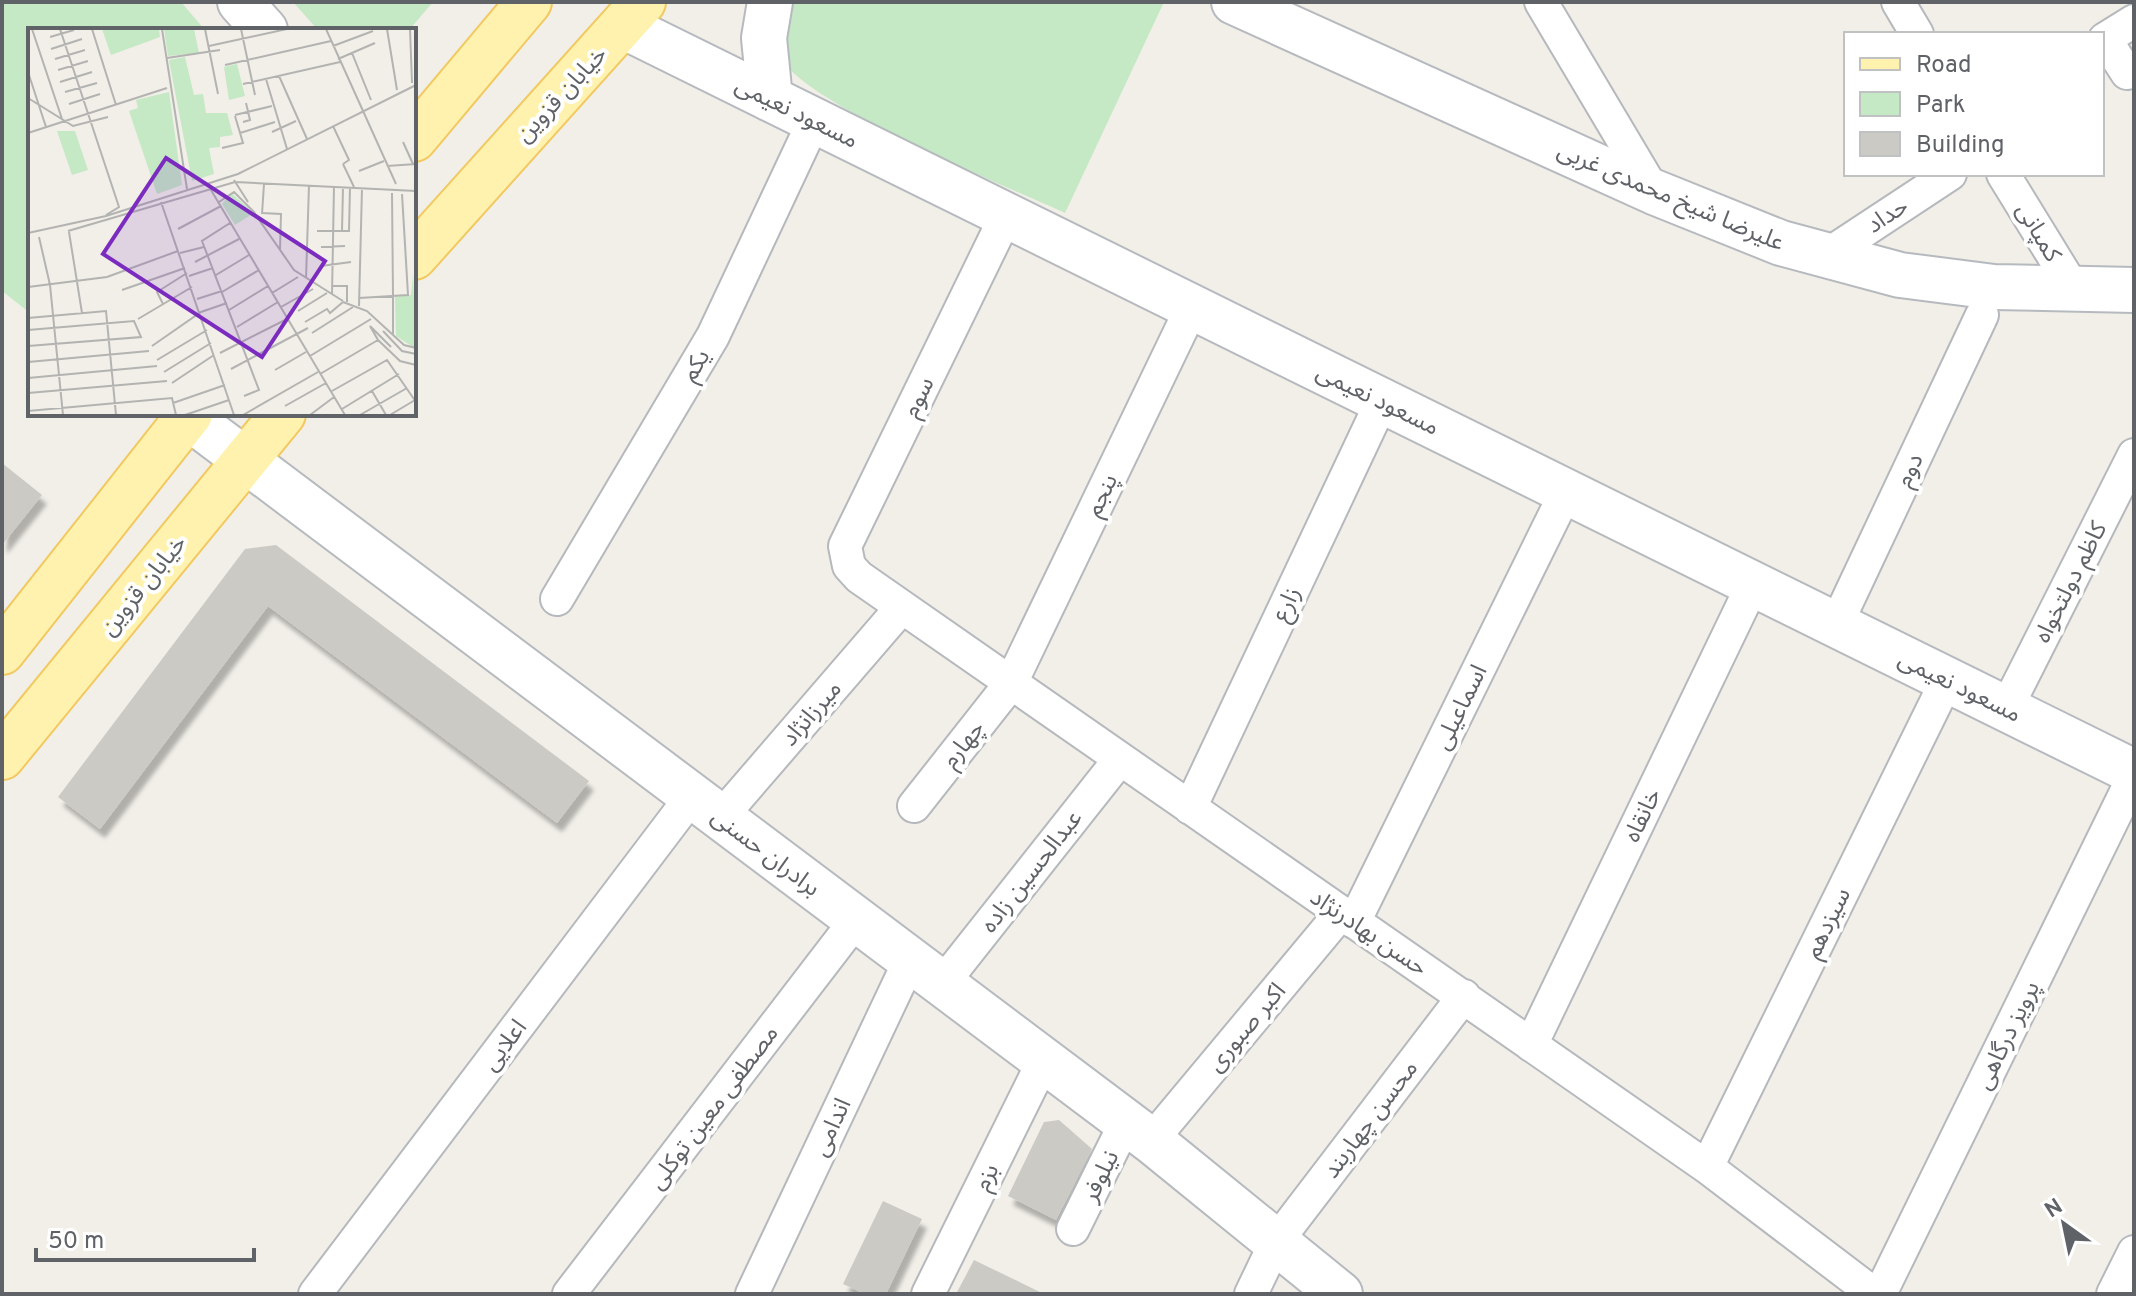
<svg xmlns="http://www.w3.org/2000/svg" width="2136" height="1296" font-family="Overpass,'Noto Sans Arabic',sans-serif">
  <defs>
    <filter id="shadow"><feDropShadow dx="5" dy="9" stdDeviation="2" flood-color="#0004"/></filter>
  </defs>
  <rect width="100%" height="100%" fill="#f1efe8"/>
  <path fill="#c5e8c5" d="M 2,2 L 181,2 L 205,30 L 30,30 L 30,313 L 2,291 Z
    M 293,2 L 433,2 L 409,30 L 318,30 Z
    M 782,2 L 1164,2 L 1065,213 C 1013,189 800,102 781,57 C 776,44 782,17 782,2 Z"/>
  <path fill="#cccac5" filter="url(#shadow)" d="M 2,463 L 42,495 L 2,545 Z
    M 276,545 L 589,781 L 557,823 L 268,606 L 100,829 L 58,797 L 245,549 Z
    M 1059,1120 L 1092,1149 L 1056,1220 L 1008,1196 L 1044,1122 Z
    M 883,1201 L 922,1219 L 886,1294 L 865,1294 L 843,1284 Z
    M 974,1260 L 1044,1294 L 956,1294 Z"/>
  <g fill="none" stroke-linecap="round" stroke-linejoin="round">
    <g stroke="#b5b8bc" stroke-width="36">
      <path id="street" d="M 1541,2 L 1654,192
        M 1898,2 L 1917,34
        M 2127,73 L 2105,39 L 2134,21
        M 2003,174 L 2075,291
        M 1006,216 L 845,546 L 849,566 L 859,577 L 1707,1167 L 1874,1294
        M 1824,257 L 1950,174
        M 557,599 L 713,336 L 814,121
        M 1836,625 L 1982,315
        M 2006,709 L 2134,455
        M 914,806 L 1011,683 L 1192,307
        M 1190,808 L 1382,401
        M 720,818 L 902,607
        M 1354,922 L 1566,492
        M 942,984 L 1120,759
        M 1531,1045 L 1753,584
        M 1154,1143 L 1155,1136 L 1341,913
        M 1707,1167 L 1947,680
        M 1073,1229 L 1126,1122
        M 315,1294 L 692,796
        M 569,1294 L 856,920
        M 752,1294 L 910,960
        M 928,1294 L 1044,1060
        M 1251,1294 L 1276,1242 L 1464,996
        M 1880,1294 L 2134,776
        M 2113,1294 L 2134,1252"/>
    </g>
    <g stroke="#b6babf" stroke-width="48">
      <path id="secondary" d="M 240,2 L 265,30
        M 1234,2 L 1654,192 L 1781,243 L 1900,275 L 1994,287 L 2134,290
        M 623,26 L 2134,772
        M 770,99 L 764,38 L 770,2
        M 188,417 L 1154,1143 L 1340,1294"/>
    </g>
    <g stroke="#f2c960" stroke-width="48">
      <path id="primary" d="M 414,139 L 529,2
        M 414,257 L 643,2
        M 2,652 L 190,414
        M 2,757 L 283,414"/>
    </g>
    <use href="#street" stroke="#fff" stroke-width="32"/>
    <use href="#secondary" stroke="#fff" stroke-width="44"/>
    <use href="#primary" stroke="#fff2af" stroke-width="44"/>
  </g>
  <g text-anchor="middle" stroke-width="8" stroke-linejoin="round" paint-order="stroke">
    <g font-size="24" fill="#5f6368" stroke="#fff">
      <text transform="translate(561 94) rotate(-47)" y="8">خیابان قزوین</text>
      <text transform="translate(797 112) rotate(26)" y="8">مسعود نعیمی</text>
      <text transform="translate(1671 196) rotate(23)" y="8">علیرضا شیخ محمدی غربی</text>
      <text transform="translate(1887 215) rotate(-33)" y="8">حداد</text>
      <text transform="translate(2039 232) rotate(59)" y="8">کمپانی</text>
      <text transform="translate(695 365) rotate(-59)" y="8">یکم</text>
      <text transform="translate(918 397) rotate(-64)" y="8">سوم</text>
      <text transform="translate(1378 399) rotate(26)" y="8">مسعود نعیمی</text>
      <text transform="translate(1909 470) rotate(-65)" y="8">دوم</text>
      <text transform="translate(1101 495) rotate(-64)" y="8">پنجم</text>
      <text transform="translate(2070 582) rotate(-63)" y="8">کاظم دولتخواه</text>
      <text transform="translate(143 585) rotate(-51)" y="8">خیابان قزوین</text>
      <text transform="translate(1286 604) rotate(-65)" y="8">زارع</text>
      <text transform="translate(1960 686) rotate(26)" y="8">مسعود نعیمی</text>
      <text transform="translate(1460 707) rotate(-64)" y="8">اسماعیلی</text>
      <text transform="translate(811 713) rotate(-49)" y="8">ميرزانژاد</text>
      <text transform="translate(963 744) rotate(-52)" y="8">چهارم</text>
      <text transform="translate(1642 815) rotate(-64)" y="8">خانقاه</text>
      <text transform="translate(766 852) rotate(37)" y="8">برادران حسنی</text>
      <text transform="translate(1031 871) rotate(-52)" y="8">عبدالحسین زاده</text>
      <text transform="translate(1827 923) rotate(-64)" y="8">سیزدهم</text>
      <text transform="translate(1369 932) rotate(34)" y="8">حسن بهادرنژاد</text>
      <text transform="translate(1246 1027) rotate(-50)" y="8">اکبر صبوری</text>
      <text transform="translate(2007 1035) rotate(-64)" y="8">پرویز درگاهی</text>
      <text transform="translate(504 1045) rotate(-53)" y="8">اعلایی</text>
      <text transform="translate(713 1107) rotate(-53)" y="8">مصطفی معین توکلی</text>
      <text transform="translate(1370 1119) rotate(-53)" y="8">محسن چهاربند</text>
      <text transform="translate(831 1127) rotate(-65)" y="8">اندامی</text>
      <text transform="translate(1100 1176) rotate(-64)" y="8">نیلوفر</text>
      <text transform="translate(986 1177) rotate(-64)" y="8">بزم</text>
    </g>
  </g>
  <g transform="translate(28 28)">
    <rect width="388" height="388" fill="#f1efe8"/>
    <path d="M 74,1 L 131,1 L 132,9 L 83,27 ZM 136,1 L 166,1 L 171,25 L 140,28 ZM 157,29 L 166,67 L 175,66 L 178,85 L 199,85 L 205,107 L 192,109 L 192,119 L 181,120 L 186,146 L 164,153 L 141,32 ZM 209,36 L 217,68 L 201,72 L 196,39 ZM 141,64 L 154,157 L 129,166 L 101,83 L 110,80 L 108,72 ZM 29,103 L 47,103 L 60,142 L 44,147 ZM 203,165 L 226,185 L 207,197 L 194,176 ZM 385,246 L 388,319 L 385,319 L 368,308 L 367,269 L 383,267 Z" fill="#c5e8c5"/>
    <path fill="none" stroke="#b3b3b1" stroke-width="2" d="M 4,1 L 34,91M 32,1 L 91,179 L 78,187M 64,1 L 88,77M 134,1 L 159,161M 177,1 L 190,66M 213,1 L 227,67M 298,1 L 368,156M 359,1 L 369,62M 382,1 L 384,55M 22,9 L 46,2M 181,18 L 259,1M 305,18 L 345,3M 23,21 L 54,11M 324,25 L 343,72M 139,30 L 192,22M 27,31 L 57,22M 310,31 L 347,15M 197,37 L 303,13M 30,42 L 60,33M 0,44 L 18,99M 251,48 L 279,111M 238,51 L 259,121M 32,54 L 64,44M 215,56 L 312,34M 37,64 L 69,55M 0,70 L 45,98 L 80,89M 41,76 L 72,66M 207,87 L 244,78M 215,94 L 222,92 L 218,75M 305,98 L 321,132 L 315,136M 244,104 L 268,93M 0,105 L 139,60M 212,105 L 247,94M 375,114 L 385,136M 194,120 L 215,115 L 207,88M 315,136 L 326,159M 359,138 L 388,136M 331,143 L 356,133M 206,152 L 220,174M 183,162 L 317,387M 364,165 L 365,267M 133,174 L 206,387M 191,174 L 206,164 L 227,185M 225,183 L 266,242 L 315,273M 234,185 L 253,186 L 252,221M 234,186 L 236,156M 202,195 L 174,213 L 231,362 L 216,368M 150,201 L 193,178M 40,203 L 207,154 L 388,163M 289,203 L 321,203 L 322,159M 314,203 L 315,159M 41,204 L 54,285M 0,205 L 78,188 L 210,146 L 388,57M 11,209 L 22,257 L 35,387M 293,219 L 317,218M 152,225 L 176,219M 167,234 L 211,211M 293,238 L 323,234M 188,247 L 221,227M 161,248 L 185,240M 278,251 L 281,157M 304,258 L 319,258 L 319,274M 0,259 L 79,249 L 150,223M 94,262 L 157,240M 194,264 L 231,242M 244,265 L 270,249M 304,267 L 306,158M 331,270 L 380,267 L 374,166M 169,271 L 194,263M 315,274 L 339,283 L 376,317 L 388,320M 135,276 L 129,264 L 159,245M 331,278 L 334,160M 253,279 L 285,261M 201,282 L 240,258M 270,283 L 299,265M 0,290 L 78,283 L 88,387M 110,291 L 164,259M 277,294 L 299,281 L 302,285 L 315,274M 209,299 L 250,274M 0,302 L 106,293 L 113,309 L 0,318M 355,303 L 374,323 L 388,326M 284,305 L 325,279M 365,306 L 365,267M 350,312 L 372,333 L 388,337M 124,318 L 173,284 L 199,275M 192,325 L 259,291M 282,328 L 343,291M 129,332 L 179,302M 0,334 L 121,323M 203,341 L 280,300M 247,342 L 278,324M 136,344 L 183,315M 292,346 L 350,312 L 342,298 L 363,319M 0,350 L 129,338M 144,355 L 186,327M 304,363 L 359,332 L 388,374M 344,363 L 358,387M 0,365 L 139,353M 145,375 L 197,357M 257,378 L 298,355M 314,381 L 371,346M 0,383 L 144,370 L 148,387M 157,387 L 201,372M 215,387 L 290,344M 282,387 L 306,369M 332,387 L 379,360M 362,387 L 387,372"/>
    <path fill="#7b2cbf" fill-opacity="0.15" stroke="#7b2cbf" stroke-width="4" d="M 138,130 L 297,233 L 234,329 L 75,226 Z"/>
    <rect width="388" height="388" fill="none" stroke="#5f6368" stroke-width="4"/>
  </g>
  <rect width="2136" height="1296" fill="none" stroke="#5f6368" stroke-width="8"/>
  <rect x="1844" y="32" width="260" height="144" fill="#ffffff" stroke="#bfc1c3" stroke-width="2"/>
  <rect x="1860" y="58" width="40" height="12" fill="#fff2af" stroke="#bfc1c3" stroke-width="2"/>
  <text x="1916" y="72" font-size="24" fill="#5f6368">Road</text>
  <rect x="1860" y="92" width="40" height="24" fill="#c5e8c5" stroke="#bfc1c3" stroke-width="2"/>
  <text x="1916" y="112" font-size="24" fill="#5f6368">Park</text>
  <rect x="1860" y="132" width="40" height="24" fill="#cccac5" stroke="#bfc1c3" stroke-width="2"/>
  <text x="1916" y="152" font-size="24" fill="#5f6368">Building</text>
  <g transform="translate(2064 1224) rotate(327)" stroke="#ffffff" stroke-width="6" paint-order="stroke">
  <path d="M0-6L14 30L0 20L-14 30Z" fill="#5f6368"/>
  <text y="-12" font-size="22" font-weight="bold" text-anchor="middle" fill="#5f6368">N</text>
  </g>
  <path d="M36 1248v12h218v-12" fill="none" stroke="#5f6368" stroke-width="4"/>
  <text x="48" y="1248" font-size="24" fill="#5f6368" stroke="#ffffff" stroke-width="6" paint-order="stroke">50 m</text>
</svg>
